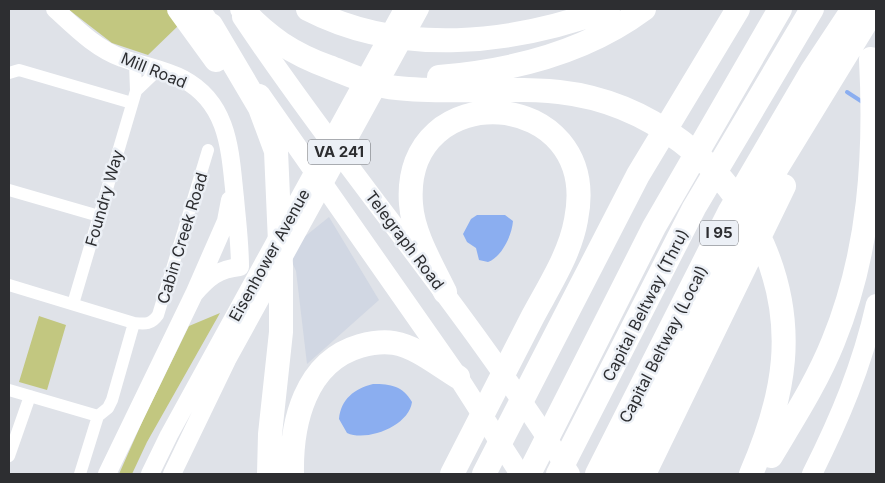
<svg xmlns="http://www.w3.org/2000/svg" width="885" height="483" font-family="Inter,sans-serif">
  <rect width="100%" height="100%" fill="#dfe2e8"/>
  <path fill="#d1d7e3" d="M 329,217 L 379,300 L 307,364 L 296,271 L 287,251 Z"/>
  <path fill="#c2c780" d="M 68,9 L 171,9 L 181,23 L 148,55 L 112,43 Z
    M 220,313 L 147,442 L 132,474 L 119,474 L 143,420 L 189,326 Z
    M 39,316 L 66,325 L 47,390 L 19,382 Z"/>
  <path fill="#8baef0" d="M 477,215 L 505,215 L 513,221 C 512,235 502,257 488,262 L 479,260 L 476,248 L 467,242 L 463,234 L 471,219 Z
    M 373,384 C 391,384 403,386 412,402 C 409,426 367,442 347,433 L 339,419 C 341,399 354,389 373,384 Z"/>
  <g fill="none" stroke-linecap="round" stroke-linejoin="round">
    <path stroke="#8baef0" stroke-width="4" d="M 847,92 L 864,103"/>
    <path stroke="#fff" stroke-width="12" d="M 9,73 L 19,70 L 132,103
      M 136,91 L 158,70
      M 9,190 L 99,216
      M 9,285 L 134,323 C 145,324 151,325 158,315 L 208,150
      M 73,304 L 136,91 L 135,62
      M 9,390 L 98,416
      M 9,456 L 30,396
      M 80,474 L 98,416 L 108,408 L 112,400 L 134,323"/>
    <path stroke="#fff" stroke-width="18" d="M 55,9 C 76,28 95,48 122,58 C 142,66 164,69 183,79 C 230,104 230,153 235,198 C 237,221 240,244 240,267 C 218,269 208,278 194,294
      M 107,474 L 194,294 L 226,221 L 230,200
      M 150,474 L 169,435 L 403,9
      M 172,474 L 227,360 L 420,9"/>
    <path stroke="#fff" stroke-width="20" d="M 200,9 L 220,38
      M 242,17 C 347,173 470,315 570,474
      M 260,94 L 458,377 L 520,474
      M 812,474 C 840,418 862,366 876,304"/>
    <path stroke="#fff" stroke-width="24" d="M 179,9 L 216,60
      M 242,9 C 267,37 293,54 329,67 C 352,76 373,86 397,88 C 451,94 505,86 559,92 C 649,102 727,163 763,245 C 798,326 785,396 751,474
      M 308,9 C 401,57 513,44 608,9
      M 211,25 L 260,108 L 276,151 L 281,265 L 281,332 L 270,434 L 269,474
      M 439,77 C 511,71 585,53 644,9
      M 445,292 C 432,265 413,234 411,204 C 401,74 603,85 576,220 C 570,254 549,286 533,316 C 506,369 479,421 452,474
      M 771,456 C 793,419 817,382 833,342 C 870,252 876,156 871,59
      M 292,474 C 291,423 305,362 360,346 C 371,343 382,341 394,343 C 417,347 438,365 458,377
      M 484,474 L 638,175 L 738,9
      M 529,474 L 654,227 L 780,9
      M 558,474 L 694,208 L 812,9
      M 597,474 L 730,211 L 812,71 L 853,9
      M 621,474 L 721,272 L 770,179 L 874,9
      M 644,474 L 784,186"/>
  </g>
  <g text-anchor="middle" stroke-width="5" stroke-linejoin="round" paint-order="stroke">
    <g fill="#ecf0f6" stroke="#66686c" stroke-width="1">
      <rect x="308" y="139.5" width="62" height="25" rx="4"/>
      <rect x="700" y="220.5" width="38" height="25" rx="4"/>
    </g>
    <g font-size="15" font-weight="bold" fill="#2d2e31">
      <text x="339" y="157">VA 241</text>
      <text x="719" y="238">I 95</text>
    </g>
    <g font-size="16" fill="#2d2e31" stroke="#ecf0f6">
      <text transform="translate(154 70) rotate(22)" y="6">Mill Road</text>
      <text transform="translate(104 198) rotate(-74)" y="6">Foundry Way</text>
      <text transform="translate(182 238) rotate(-73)" y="6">Cabin Creek Road</text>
      <text transform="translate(405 240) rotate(53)" y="6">Telegraph Road</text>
      <text transform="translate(269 255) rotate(-61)" y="6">Eisenhower Avenue</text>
      <text transform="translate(645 305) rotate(-63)" y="6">Capital Beltway (Thru)</text>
      <text transform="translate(663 344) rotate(-63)" y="6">Capital Beltway (Local)</text>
    </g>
  </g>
  <rect width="885" height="483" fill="none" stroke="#2d2e31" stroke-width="20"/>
</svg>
